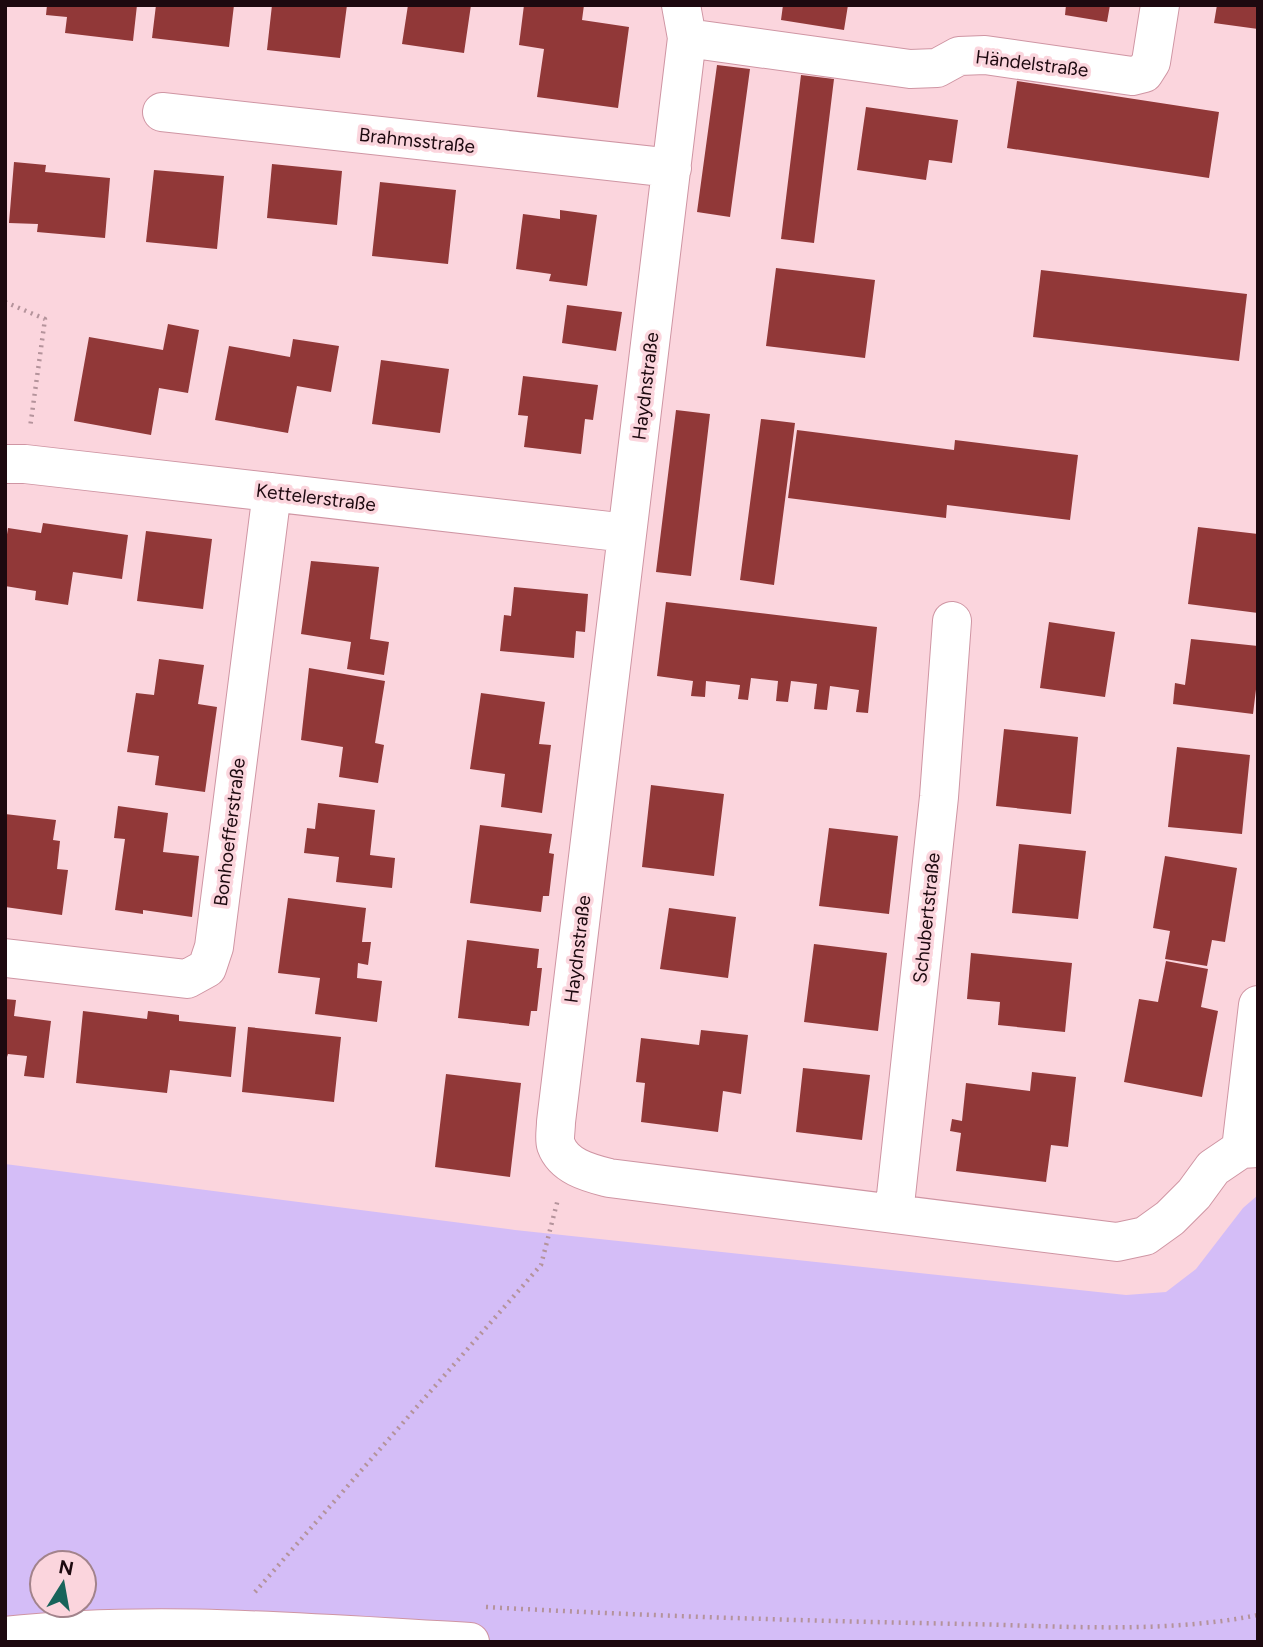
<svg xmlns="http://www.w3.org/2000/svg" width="1263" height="1647" font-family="Figtree,sans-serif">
  <rect width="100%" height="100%" fill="#fbd5dd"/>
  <path fill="#d4bdf7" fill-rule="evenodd" d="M 5,1164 L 515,1230 L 1126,1295 L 1166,1292 L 1196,1269 L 1243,1208 L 1258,1195 L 1258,1642 L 5,1642 ZM 42,1563 L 84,1563 L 84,1605 L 42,1605 Z"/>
  <path fill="#913838" d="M 47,5 L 137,5 L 133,41 L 65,33 L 67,17 L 46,15 Z
    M 156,5 L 234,5 L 229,47 L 152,38 Z
    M 272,5 L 347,5 L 340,58 L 267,50 Z
    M 408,5 L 471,5 L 464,53 L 402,44 Z
    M 524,5 L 584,5 L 582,20 L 629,27 L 618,108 L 537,97 L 544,49 L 519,45 Z
    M 783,5 L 848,5 L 844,30 L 781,20 Z
    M 1066,5 L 1110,5 L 1107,22 L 1065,15 Z
    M 1217,5 L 1258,5 L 1258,29 L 1214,23 Z
    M 717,65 L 750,69 L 730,217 L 697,212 Z
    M 801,75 L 834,79 L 814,243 L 781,239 Z
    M 1017,81 L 1219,112 L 1209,178 L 1007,148 Z
    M 866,107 L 958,120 L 952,163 L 929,160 L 926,180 L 857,170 Z
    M 14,162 L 46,165 L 45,172 L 110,178 L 105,238 L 37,232 L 38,224 L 9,223 Z
    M 272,164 L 342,171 L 337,225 L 267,218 Z
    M 154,170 L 224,176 L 217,249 L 146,242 Z
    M 380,182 L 456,190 L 448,264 L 372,256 Z
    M 560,210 L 597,215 L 587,286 L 549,281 L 551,274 L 516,269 L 523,214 L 560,219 Z
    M 776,268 L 875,280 L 865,358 L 766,346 Z
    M 1041,270 L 1247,294 L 1239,361 L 1033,337 Z
    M 567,305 L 622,312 L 616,351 L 562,343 Z
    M 168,324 L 199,330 L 188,393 L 159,388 L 151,435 L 74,421 L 89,337 L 163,350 Z
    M 293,339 L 339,346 L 331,392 L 297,386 L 288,433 L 215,420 L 229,346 L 290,357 Z
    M 381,360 L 449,369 L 440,433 L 372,424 Z
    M 523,376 L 598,385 L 593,420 L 585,419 L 581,454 L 524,447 L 528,416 L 518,415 Z
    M 676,410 L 710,414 L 691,576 L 656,572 Z
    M 761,419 L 795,423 L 774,585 L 740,580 Z
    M 797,430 L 954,450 L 955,440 L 1078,455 L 1070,520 L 947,505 L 946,518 L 788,498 Z
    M 43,523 L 128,535 L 122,579 L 73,572 L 68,605 L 35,600 L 36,591 L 5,586 L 5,547 L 8,528 L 41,533 Z
    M 1198,527 L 1258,534 L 1258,613 L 1188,604 Z
    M 146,531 L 212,539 L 203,609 L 137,601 Z
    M 311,561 L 379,567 L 370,639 L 389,642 L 384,675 L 347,669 L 351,642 L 301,634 Z
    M 514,587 L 588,594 L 585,632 L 576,631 L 574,658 L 500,651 L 504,615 L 511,616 Z
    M 666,602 L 877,627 L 868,713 L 856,712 L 859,690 L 830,686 L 827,710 L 814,709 L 817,684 L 791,681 L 788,702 L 776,701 L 778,681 L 751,678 L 748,700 L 738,699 L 740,685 L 706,681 L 705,697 L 691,696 L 693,681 L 657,676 Z
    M 1049,622 L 1115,632 L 1105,697 L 1040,688 Z
    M 1191,639 L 1258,646 L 1258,673 L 1253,714 L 1173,704 L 1175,683 L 1185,685 Z
    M 159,659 L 204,665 L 198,704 L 217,707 L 205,792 L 155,785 L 159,756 L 127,752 L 136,693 L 154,695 Z
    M 309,668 L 385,681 L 375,743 L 384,745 L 378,783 L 339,777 L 343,747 L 301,740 Z
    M 481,693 L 545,702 L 539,744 L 551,745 L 542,813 L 501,807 L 505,774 L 470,769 Z
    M 1004,729 L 1078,737 L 1071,814 L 996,806 Z
    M 1177,747 L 1250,755 L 1242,834 L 1168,827 Z
    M 651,785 L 724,794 L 714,876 L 642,867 Z
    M 318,803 L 375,810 L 370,855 L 395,858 L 392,888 L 336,882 L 339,857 L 304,853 L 307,828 L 315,829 Z
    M 118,806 L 168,813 L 163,852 L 199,856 L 192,917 L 143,910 L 143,914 L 115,910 L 125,839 L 114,838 Z
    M 5,814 L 56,820 L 53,840 L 60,841 L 57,869 L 68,870 L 62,915 L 5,907 Z
    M 480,825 L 552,834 L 549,853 L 554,854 L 549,896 L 543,896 L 541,912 L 470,903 Z
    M 829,828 L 898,836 L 889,914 L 819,906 Z
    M 1019,844 L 1086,851 L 1078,919 L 1012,913 Z
    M 1165,856 L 1237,868 L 1225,942 L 1212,940 L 1207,966 L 1165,959 L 1170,931 L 1153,928 Z
    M 288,898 L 366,908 L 362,942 L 371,942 L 368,965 L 358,963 L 357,978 L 382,981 L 377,1022 L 315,1014 L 320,978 L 278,973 Z
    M 669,908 L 736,917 L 728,978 L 660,969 Z
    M 467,940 L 539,949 L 537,968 L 542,968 L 537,1011 L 531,1011 L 529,1026 L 458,1018 Z
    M 814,944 L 887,953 L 878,1031 L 804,1022 Z
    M 971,953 L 1072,963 L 1065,1032 L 998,1025 L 1000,1002 L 967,999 Z
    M 1166,961 L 1208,969 L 1201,1007 L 1218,1011 L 1202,1097 L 1124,1082 L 1139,999 L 1158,1002 Z
    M 5,999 L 16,1000 L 14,1016 L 51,1021 L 44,1078 L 24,1076 L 27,1056 L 8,1054 L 5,1063 Z
    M 83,1011 L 147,1019 L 148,1011 L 179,1015 L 179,1021 L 236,1027 L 231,1077 L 170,1070 L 167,1093 L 76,1083 Z
    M 248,1027 L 341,1037 L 334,1102 L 242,1092 Z
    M 701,1030 L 748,1035 L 741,1094 L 723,1091 L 718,1132 L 641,1122 L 645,1083 L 636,1082 L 641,1038 L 699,1045 Z
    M 803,1068 L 870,1075 L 862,1140 L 796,1132 Z
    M 1032,1072 L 1076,1077 L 1068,1147 L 1051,1145 L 1046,1182 L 956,1171 L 961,1133 L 950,1131 L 952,1119 L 962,1121 L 966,1083 L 1030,1091 Z
    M 446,1074 L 521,1083 L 510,1177 L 435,1167 Z"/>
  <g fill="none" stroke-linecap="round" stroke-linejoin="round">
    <g stroke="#cf95a3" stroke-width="40">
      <path id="minor" d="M 681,5 L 687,38 L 556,1122 C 556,1129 554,1139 556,1145 C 564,1167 590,1173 609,1178 L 1117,1242 L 1145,1236 L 1170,1218 L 1194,1194 L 1213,1168 L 1241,1149 L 1258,1148
        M 687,38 L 910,69 L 937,68 L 959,56 L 985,55 L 1132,76 L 1144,73 L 1151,62 L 1160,5
        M 162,112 L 672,168
        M 5,464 L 25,464 L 627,533
        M 5,958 L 187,979 L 207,968 L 214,947 L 272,492
        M 1241,1149 L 1258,1005
        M 894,1214 L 939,797 L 952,621
        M 5,1636 C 159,1619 316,1634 470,1642"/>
    </g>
    <path stroke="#b4939b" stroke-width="4.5" stroke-dasharray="2 5" stroke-linecap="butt" d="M 5,302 L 45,319 L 30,428
      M 255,1592 L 541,1265 L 558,1199
      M 486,1607 C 647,1616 807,1621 967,1624 C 1063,1626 1163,1634 1258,1615"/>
    <use href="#minor" stroke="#fff" stroke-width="38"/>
  </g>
  <g text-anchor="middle" stroke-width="7" stroke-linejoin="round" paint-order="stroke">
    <g font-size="19" fill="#1d090f" stroke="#fbd5dd">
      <text transform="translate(1032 63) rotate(7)" y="7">Händelstraße</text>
      <text transform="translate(417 140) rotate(6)" y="7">Brahmsstraße</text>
      <text transform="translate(645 386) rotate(-83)" y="7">Haydnstraße</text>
      <text transform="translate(316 497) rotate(7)" y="7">Kettelerstraße</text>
      <text transform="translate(229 832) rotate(-83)" y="7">Bonhoefferstraße</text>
      <text transform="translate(926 918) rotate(-84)" y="7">Schubertstraße</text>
      <text transform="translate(577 949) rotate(-83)" y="7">Haydnstraße</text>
    </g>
  </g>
  <rect width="1263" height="1647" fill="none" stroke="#1d090f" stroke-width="14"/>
  <g transform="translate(63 1584) rotate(11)"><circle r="33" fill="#fbd5dd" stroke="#a2838b" stroke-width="2"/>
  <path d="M0-5L12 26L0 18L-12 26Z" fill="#18635a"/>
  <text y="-10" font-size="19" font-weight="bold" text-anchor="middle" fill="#1d090f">N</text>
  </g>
</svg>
